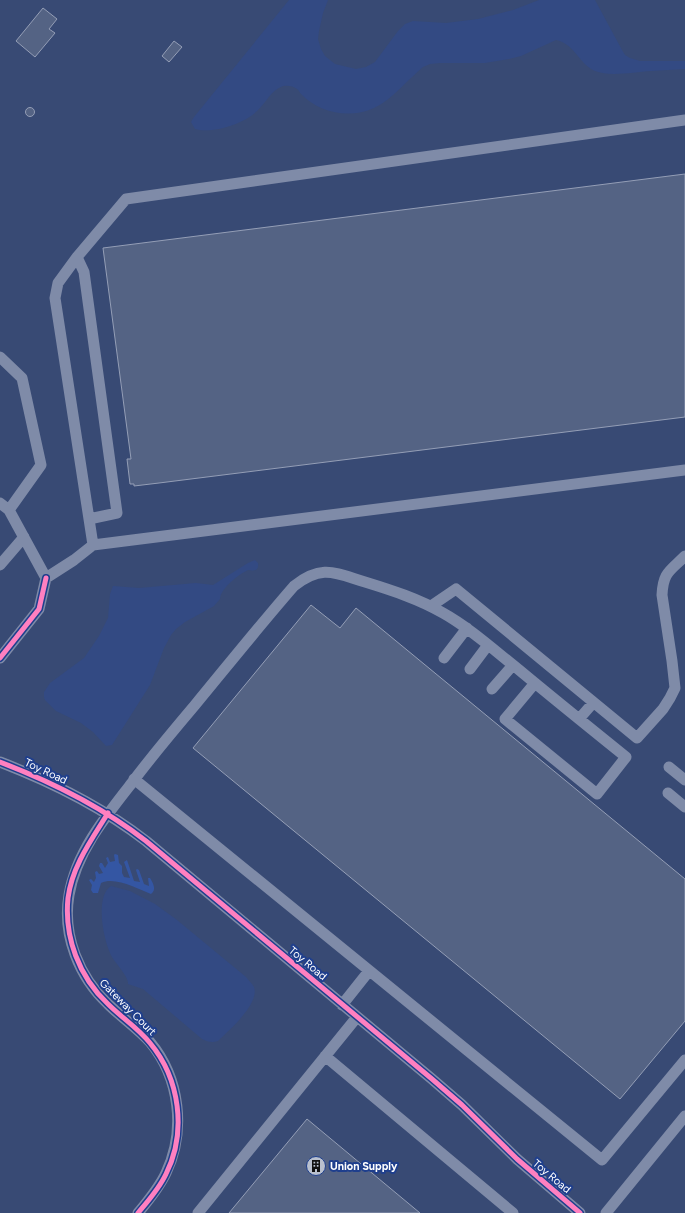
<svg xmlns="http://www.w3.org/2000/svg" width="685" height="1213" font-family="Figtree,sans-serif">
  <rect width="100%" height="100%" fill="#384a74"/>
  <path fill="#3456a3" d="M 115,854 L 118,855 L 119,863 L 122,866 L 122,873 L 124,877 L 130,878 L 124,862 L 127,860 L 134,881 L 140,882 L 136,870 L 137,869 L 139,870 L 144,884 L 149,886 L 148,878 L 150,878 C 153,883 157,890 151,894 C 138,889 115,876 101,883 L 98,893 L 93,893 L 91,890 L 92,885 L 89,880 L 91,879 L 94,882 L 96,878 L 95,872 L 97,871 L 99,874 L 103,873 L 99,866 L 100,863 L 102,863 L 105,868 L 108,863 L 106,858 L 108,857 L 110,862 L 115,861 L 114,855 Z"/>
  <path fill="#334a83" d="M 289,0 L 328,0 L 323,13 L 319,31 L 318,39 L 321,49 L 325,56 L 335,64 L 356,69 L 366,67 L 375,62 L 398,31 L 405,24 L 413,21 L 446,23 L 478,19 L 513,10 L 539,0 L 595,0 L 622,50 L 625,55 L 630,58 L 640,61 L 685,61 L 685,69 C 674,70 662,70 651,71 C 634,72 610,77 595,71 C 579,64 574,43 556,40 L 521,56 L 509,59 L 485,63 L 440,63 L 430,64 L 423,67 C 407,80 393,99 374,108 C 350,119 319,113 301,94 C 299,92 299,90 297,89 C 294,86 287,85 283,86 C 271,90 266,103 257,111 C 244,124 212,134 195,129 L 191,122 L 194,117 Z
    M 255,560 L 258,563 C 259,571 254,571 248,570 C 239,574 220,589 220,599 L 214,606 L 185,622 L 176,629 L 171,635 L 164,648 L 150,685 L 112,745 L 106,746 L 93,732 L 81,723 L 56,711 L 45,700 L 44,697 L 44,692 L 50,683 L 84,658 L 99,636 L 108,618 L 110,594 L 113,586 L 139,588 L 196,583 L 213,585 L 248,563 Z
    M 111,886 L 130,891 L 155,904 L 177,920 L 246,977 C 248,980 252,983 254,987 C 260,1004 229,1030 218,1041 C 212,1043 208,1042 202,1039 L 143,989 L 128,984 C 129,977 116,964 112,957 C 104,943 94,897 111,886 Z"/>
  <path fill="#546384" stroke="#949eb6" d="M 43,8 L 57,19 L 49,29 L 55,33 L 35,57 L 16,41 Z
    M 174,41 L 182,47 L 169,62 L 162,56 Z
    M25.5 112a4.5 4.5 0 1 1 9 0a4.5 4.5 0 1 1-9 0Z
    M 685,174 L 685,417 L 159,483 L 134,486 L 134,484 L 130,484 L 127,459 L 131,459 L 103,248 Z
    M 311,605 L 340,628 L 356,608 L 685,879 L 685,1021 L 620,1099 L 193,748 Z
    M 307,1119 L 420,1213 L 229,1213 Z"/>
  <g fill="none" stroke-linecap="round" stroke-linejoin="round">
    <path stroke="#7f8ba8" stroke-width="11" d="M 77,257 L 84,272 L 117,513 L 89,519
      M 0,357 L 22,378 L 41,465 L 9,510
      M 0,503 L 9,510 L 46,578
      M 93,545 L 55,298 L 58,283 L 77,257 L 126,199 L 685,120
      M 0,565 L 24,537
      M 46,578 L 74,560 L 93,545 L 685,470
      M 431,606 L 456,589 L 637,738 L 663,709 L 670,698 L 675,688 L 672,661 L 662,595 C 663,572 670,571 685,556
      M 0,658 L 39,609 L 46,578
      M 444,658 L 467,628
      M 470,669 L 488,645
      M 492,689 L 513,665
      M 579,719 L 593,703
      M 0,762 C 52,782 101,806 146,841 L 432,1079 L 462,1105 L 517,1159 L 580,1213
      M 669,767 L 685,780
      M 134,779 L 602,1160 L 685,1060
      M 668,793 L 685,807
      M 342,1005 L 369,971
      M 325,1056 L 513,1213
      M 138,1213 C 148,1201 159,1188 166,1173 C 186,1131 180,1078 150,1042 C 137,1028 121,1017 108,1004 C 79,977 62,935 69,895 C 76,853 105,817 131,784 C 151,757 173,731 195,705 C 228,665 260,625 294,586 C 322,564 335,573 365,582 C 391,590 419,599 443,613 C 470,628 494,650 518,669 C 554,699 590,728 626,757 L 597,794 L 505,719 L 535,683
      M 198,1213 L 357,1017
      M 606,1213 L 685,1116"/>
    <g stroke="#1f3f8d" stroke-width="8">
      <path id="cycleway" d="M 0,658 L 39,609 L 46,578
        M 0,762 C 52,782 101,806 146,841 L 432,1079 L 462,1105 L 517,1159 L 580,1213
        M 108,813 C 92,839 72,866 68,898 C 64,937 79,977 108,1004 C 122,1018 138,1028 150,1043 C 180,1079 187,1132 166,1174 C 159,1189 148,1201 138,1213"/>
    </g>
    <use href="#cycleway" stroke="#ff80c0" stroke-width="5"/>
  </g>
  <defs>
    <g id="building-disc" transform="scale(1)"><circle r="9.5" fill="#b9c0ce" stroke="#1f3f8d"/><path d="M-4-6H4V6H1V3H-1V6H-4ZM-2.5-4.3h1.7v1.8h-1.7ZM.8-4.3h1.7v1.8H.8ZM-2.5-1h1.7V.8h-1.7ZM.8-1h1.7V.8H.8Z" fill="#111"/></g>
  </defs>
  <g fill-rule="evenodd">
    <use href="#building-disc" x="316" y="1166"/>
  </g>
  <g text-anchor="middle" stroke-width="4" stroke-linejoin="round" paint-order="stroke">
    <g font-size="11" fill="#fff" stroke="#1f3f8d">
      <text transform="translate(46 771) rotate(25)" y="4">Toy Road</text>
      <text transform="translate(308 963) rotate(40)" y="4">Toy Road</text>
      <text transform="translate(128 1007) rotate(45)" y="4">Gateway Court</text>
      <text transform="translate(552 1176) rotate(40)" y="4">Toy Road</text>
    </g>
    <g font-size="11" font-weight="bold" fill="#fff" stroke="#1f3f8d" text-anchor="start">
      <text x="330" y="1170">Union Supply</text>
    </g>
  </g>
</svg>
